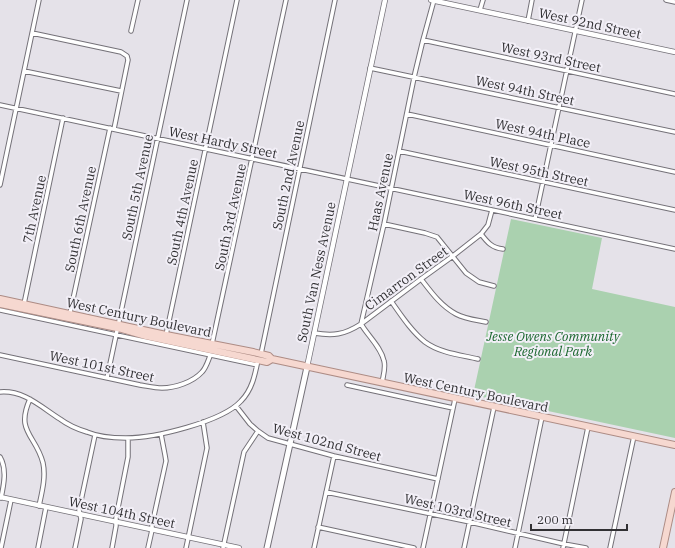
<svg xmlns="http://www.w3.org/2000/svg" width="675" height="548" font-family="'IBM Plex Serif',serif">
  <rect width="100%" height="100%" fill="#e5e2e9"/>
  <path fill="#aad1af" d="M 511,219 L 602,238 L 592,289 L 675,307 L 675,438 L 473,395 Z"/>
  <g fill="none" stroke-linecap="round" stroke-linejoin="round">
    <g stroke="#747178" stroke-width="5.5">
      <path id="minor" d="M 666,0 L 675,2
        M 480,10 L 483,0
        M 528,21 L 532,0
        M 131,31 L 138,0
        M 32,33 L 121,52 L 127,56 L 128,60 L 114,129
        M 423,40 L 675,94
        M 370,68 L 675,132
        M 24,71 L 121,91
        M 0,105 L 675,249
        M 407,114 L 675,172
        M 399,151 L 675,210
        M 0,185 L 39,0
        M 535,219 L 582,0
        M 384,224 L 425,233 L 437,237 L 466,273 L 479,282 L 494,286
        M 481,234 C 487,242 492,248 503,249
        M 421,279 C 431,292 441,306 456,314 C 465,319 476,320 486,322
        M 391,301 C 401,315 411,331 425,342 C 440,353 461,355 478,359
        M 24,304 L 63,118
        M 0,310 L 257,365
        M 70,313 L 110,128
        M 314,333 C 333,336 344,335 361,324 L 421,279 L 453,256 L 481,234 L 488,225 L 492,210
        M 166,335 L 237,0
        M 212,344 L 286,0
        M 261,354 L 335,0
        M 0,355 L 140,385 C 147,386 154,388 162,388 C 175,388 193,382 202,372 C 206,368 208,361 210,356
        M 107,378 L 187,0
        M 382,383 C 383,376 386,368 384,361 C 381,347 368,336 361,324 L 384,224 L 415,73 L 423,40 L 434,0
        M 347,385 L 453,408
        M 0,392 C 24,390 41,407 60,419 C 68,425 77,429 87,432 C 99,437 113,438 126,438 C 154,438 222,422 241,401 C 252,390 255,375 258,360
        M 30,399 C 15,432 36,435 43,463 C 46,477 42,492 39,506
        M 236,406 L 250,424 L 258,431 L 268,438 L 334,456 L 438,479
        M 0,457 C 7,469 4,484 1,498
        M 326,492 L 470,522 L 564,544 L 586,548
        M 318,527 L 414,548
        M 1,548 L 11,500
        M 38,548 L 46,507
        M 75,548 L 81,519 L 79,510 L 95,435
        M 112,548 L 116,526 L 116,518 L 128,457 L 128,438
        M 148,548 L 152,530 L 152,525 L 166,461 L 165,455 L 161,434
        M 186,548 L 207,448 L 203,422
        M 223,548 L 244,452 L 258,431
        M 314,548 L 334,456
        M 423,548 L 455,399
        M 464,548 L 494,407
        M 515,548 L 542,417
        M 563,548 L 588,427
        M 610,548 L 634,436"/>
    </g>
    <g stroke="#747178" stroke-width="6">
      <path id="tertiary" d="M 431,0 L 675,52
        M 307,367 L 385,0
        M 0,497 L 239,548"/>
    </g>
    <g stroke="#747178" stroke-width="7">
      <path id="secondary" d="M 267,548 L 307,367"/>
    </g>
    <g stroke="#ad8c85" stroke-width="8">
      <path id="primary" d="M 0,299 L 166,335 L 253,352 L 269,356 L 272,359 L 675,445
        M 0,304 L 122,329 L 146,336 L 267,362 L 272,359
        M 663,548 L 675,492"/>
    </g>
    <use href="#minor" stroke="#fff" stroke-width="3.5"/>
    <use href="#tertiary" stroke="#fff" stroke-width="4.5"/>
    <use href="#secondary" stroke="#fff" stroke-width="5"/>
    <use href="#primary" stroke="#f6d8d0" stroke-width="6"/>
  </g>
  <g text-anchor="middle" stroke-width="4" stroke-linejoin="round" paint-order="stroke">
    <g font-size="13" fill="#313033" stroke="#f2eff7">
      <text transform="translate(590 23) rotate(12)" y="5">West 92nd Street</text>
      <text transform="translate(551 57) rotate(12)" y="5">West 93rd Street</text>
      <text transform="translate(525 90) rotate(12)" y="5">West 94th Street</text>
      <text transform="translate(543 133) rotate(12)" y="5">West 94th Place</text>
      <text transform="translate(223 142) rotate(12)" y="5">West Hardy Street</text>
      <text transform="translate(539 171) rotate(12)" y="5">West 95th Street</text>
      <text transform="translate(288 175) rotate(-78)" y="5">South 2nd Avenue</text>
      <text transform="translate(137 187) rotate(-78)" y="5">South 5th Avenue</text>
      <text transform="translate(380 192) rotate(-78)" y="5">Haas Avenue</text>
      <text transform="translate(513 204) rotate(12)" y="5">West 96th Street</text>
      <text transform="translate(34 209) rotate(-78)" y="5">7th Avenue</text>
      <text transform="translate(182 212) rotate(-78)" y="5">South 4th Avenue</text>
      <text transform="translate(230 217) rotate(-78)" y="5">South 3rd Avenue</text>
      <text transform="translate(80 219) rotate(-78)" y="5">South 6th Avenue</text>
      <text transform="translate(316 272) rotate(-78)" y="5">South Van Ness Avenue</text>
      <text transform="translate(406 278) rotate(-36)" y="5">Cimarron Street</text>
      <text transform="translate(139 317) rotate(12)" y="5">West Century Boulevard</text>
      <text transform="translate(102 366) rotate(12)" y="5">West 101st Street</text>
      <text transform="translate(476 392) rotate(12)" y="5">West Century Boulevard</text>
      <text transform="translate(327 442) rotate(15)" y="5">West 102nd Street</text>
      <text transform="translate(458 510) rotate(13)" y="5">West 103rd Street</text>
      <text transform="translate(122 512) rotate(12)" y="5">West 104th Street</text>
    </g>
    <g font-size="13" font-style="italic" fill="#19662d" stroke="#f2eff7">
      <text x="553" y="341">Jesse Owens Community<tspan x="553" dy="15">Regional Park</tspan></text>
    </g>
  </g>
  <path d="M531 524v6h96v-6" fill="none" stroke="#313033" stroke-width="2"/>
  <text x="537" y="524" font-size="12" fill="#313033" stroke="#f2eff7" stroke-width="3" paint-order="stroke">200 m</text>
</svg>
